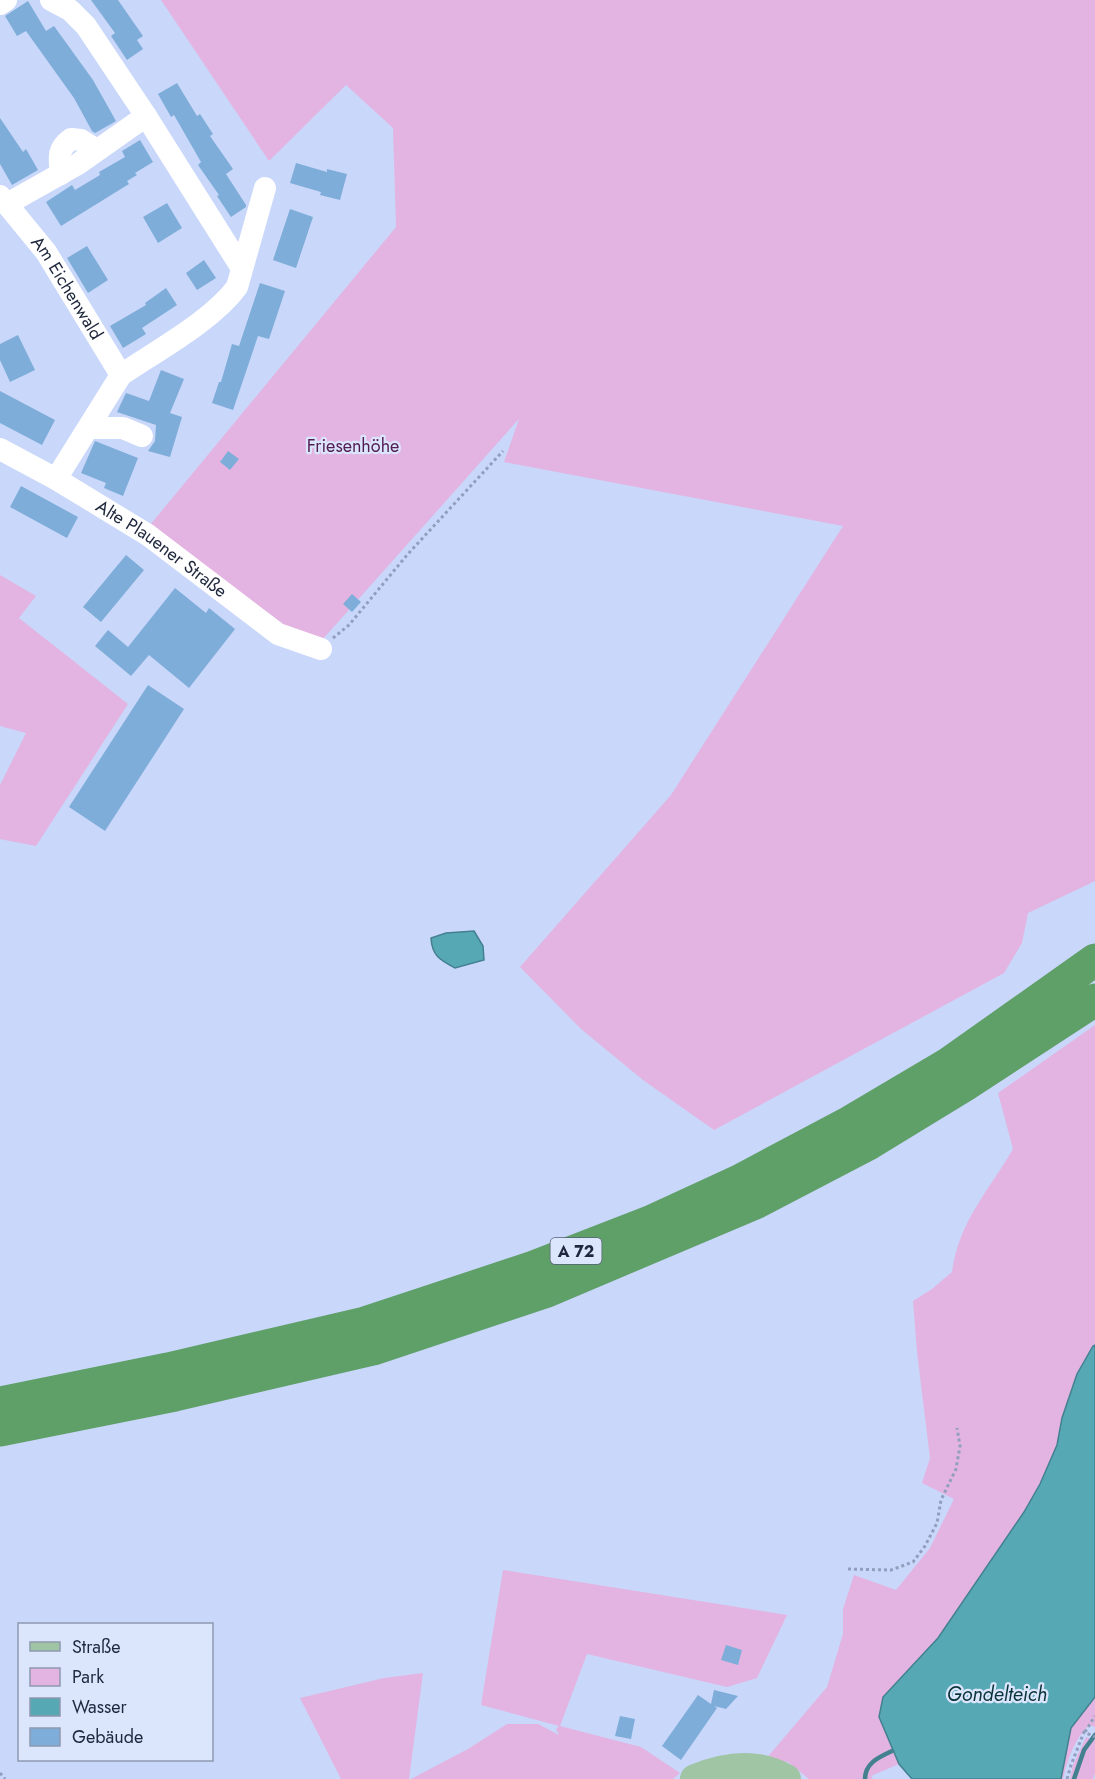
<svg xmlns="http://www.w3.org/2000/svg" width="1095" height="1779" font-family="Jost,sans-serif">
  <rect width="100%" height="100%" fill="#c9d7fa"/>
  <path fill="#e3b4e1" d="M 161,0 L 1095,0 L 1095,881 L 1028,913 L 1022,943 L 1004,973 L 714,1130 L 643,1080 L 581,1029 L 520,967 L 671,795 L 843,526 L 504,462 L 519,419 L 322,640 L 290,631 L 150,525 L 396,227 L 393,128 L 346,85 L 269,161 Z
    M 0,575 L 36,596 L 19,618 L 128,704 L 36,846 L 0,839 L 0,785 L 26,733 L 0,726 Z
    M 1095,1025 L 1095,1345 L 1093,1346 L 1062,1418 L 1057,1445 L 1040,1484 L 1024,1512 L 938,1638 L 883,1697 L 892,1750 L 899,1764 L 871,1776 L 873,1779 L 809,1779 L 788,1762 L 765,1760 L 827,1687 L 843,1634 L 843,1609 L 854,1575 L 896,1590 L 930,1548 L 954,1499 L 922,1483 L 930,1458 L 917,1352 L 913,1301 L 932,1289 L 952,1272 C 959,1221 988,1192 1013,1149 L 998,1093 Z
    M 503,1570 L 787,1615 L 757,1678 L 727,1687 L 587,1654 L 560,1726 L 641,1747 L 680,1773 L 673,1779 L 411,1779 L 468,1749 L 507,1724 L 538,1724 L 559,1735 L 556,1729 L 559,1726 L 481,1705 Z
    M 423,1673 L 409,1779 L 341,1779 L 300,1698 L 384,1678 Z
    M 1095,1697 L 1095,1727 L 1089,1725 C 1074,1740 1068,1758 1063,1779 L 1061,1779 L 1071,1728 Z
    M 1086,1737 L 1095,1740 L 1095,1773 L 1093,1779 L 1070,1779 L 1073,1765 Z"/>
  <path fill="#55a8b4" stroke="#448190" stroke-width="1.5" d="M 474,931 L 483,946 L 484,960 L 455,968 C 440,960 432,956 431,938 L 446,933 Z
    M 1095,1345 L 1095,1697 L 1071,1728 L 1061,1779 L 912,1779 L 899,1764 L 879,1717 L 883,1697 L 938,1638 L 1024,1512 L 1040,1484 L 1057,1445 L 1062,1418 L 1077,1374 L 1093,1346 Z"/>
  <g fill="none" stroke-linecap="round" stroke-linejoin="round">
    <path stroke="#448190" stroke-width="4.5" d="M 865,1779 C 865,1763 879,1757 892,1751
      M 1074,1779 L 1084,1750 L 1095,1735"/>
  </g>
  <path fill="#7eadd9" d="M 91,0 L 118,0 L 143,36 L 137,40 L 143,49 L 127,60 L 111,36 L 115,33 Z
    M 28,1 L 46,31 L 54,26 L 93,80 L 116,121 L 111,124 L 95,133 L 92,131 L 74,98 L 26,31 L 17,36 L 5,16 Z
    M 177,83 L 197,116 L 200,114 L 213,134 L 210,136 L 233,169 L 226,174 L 246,205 L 246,207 L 231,217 L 217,196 L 219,195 L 198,165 L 201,162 L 174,115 L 171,117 L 158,94 Z
    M 0,118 L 23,152 L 26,149 L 38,170 L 12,185 L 0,164 Z
    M 140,140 L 153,162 L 135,173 L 137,175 L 127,181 L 129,184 L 61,226 L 46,202 L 72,185 L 75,190 L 100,175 L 99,172 L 125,157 L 122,151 Z
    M 296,163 L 327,172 L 327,169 L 347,174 L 340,200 L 320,195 L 321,192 L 290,183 Z
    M 167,203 L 182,228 L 158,243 L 143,217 Z
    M 290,209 L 313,217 L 296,268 L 273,260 Z
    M 87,246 L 108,280 L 88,293 L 67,258 Z
    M 204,260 L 216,278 L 197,290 L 186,273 Z
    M 260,283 L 285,291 L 269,339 L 258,336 L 233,410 L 212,403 L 219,382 L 221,382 L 232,344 L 239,346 Z
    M 166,288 L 177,305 L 142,328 L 146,334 L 123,348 L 110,326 L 146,305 L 145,303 Z
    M 18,335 L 35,370 L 10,382 L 0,360 L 0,344 Z
    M 161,370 L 184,379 L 170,413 L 182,417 L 170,457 L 148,451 L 155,441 L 156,425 L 117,412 L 126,393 L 149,401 Z
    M 0,391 L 55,420 L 42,445 L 0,423 Z
    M 95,441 L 138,458 L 123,496 L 104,488 L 106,483 L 81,473 Z
    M 228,451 L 239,459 L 230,470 L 220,462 Z
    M 21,486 L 78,517 L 67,538 L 10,507 Z
    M 126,555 L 144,570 L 101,622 L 83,607 Z
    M 175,588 L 206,613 L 209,608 L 235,629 L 189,688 L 149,655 L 131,676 L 95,646 L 108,630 L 128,647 Z
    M 352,594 L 361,602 L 352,612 L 343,604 Z
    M 148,685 L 184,709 L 105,831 L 69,807 Z
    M 726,1645 L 742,1650 L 738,1665 L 721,1660 Z
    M 714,1690 L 738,1696 L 726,1709 L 714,1706 L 717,1708 L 681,1760 L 662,1746 L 698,1695 L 711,1704 Z
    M 620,1716 L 635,1719 L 631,1739 L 615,1736 Z"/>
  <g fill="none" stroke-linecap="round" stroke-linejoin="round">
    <path stroke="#929ebd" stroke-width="3" stroke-dasharray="3 3" stroke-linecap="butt" d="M 333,638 L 349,625 L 407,555 L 503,451
      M 848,1569 L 891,1570 L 913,1562 L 925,1546 L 937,1523 L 941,1500 L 956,1469 L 960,1446 L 957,1428
      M 1085,1732 L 1095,1716
      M 0,1773 L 5,1779
      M 1067,1779 L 1071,1765 L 1084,1732 L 1095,1737"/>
    <g stroke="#fff" stroke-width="22">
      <path d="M 51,0 L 70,10 L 86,26 L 146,116 L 241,267"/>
      <path d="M 0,4 L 6,0"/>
      <path d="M 61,174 C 59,158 57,149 71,139 L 81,140 L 97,150"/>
      <path id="s1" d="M 0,196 L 46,252 L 121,375 L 56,479"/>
      <path d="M 7,204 L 78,164 L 146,116"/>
      <path d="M 121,375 C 156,351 212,321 237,287 L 265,188"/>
      <path d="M 89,428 L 123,428 L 142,436"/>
      <path id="s2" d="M 0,449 L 56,479 L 148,535 L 278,634 L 321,649"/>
    </g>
    <path stroke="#9fc5a4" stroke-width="30" d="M 695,1779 C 724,1767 757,1762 786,1779"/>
    <path stroke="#5f9f68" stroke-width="33" d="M 0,1403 L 168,1369 L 365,1323 L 534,1267 L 650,1222 L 739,1181 L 850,1122 L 948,1064 L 1095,960
      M 0,1430 L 175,1395 L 373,1349 L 547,1291 L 755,1203 L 870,1143 L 965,1085 L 1095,1000"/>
  </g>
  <g text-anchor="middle" stroke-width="4.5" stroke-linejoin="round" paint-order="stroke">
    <rect fill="#dbe5fc" stroke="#576076" stroke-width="1.5" x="550.5" y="1238" width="51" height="26" rx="4.5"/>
    <g font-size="16" font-weight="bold" fill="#1e273c">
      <text x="576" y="1257">A 72</text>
    </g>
    <g font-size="18" fill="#1e273c" stroke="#dbe5fc">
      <text dy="6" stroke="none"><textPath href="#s1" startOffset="114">Am Eichenwald</textPath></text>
      <text dy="6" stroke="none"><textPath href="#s2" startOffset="190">Alte Plauener Straße</textPath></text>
    </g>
    <g font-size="18" fill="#531c53" stroke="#dbe5fc">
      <text x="353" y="452">Friesenhöhe</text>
    </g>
    <g font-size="20" font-style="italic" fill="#0a3439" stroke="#dbe5fc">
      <text x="997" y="1701">Gondelteich</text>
    </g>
  </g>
  <rect x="18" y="1623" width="195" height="138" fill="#dbe5fc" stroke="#8f99af" stroke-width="1.5"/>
  <rect x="30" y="1642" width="30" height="9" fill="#9fc5a4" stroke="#8f99af" stroke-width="1.5"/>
  <text x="72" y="1653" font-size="18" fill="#1e273c">Straße</text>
  <rect x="30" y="1668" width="30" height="18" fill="#e3b4e1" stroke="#8f99af" stroke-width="1.5"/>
  <text x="72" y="1683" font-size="18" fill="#1e273c">Park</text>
  <rect x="30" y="1698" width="30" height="18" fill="#55a8b4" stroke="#8f99af" stroke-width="1.5"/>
  <text x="72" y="1713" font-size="18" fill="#1e273c">Wasser</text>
  <rect x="30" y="1728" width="30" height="18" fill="#7eadd9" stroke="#8f99af" stroke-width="1.5"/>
  <text x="72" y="1743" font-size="18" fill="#1e273c">Gebäude</text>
</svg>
